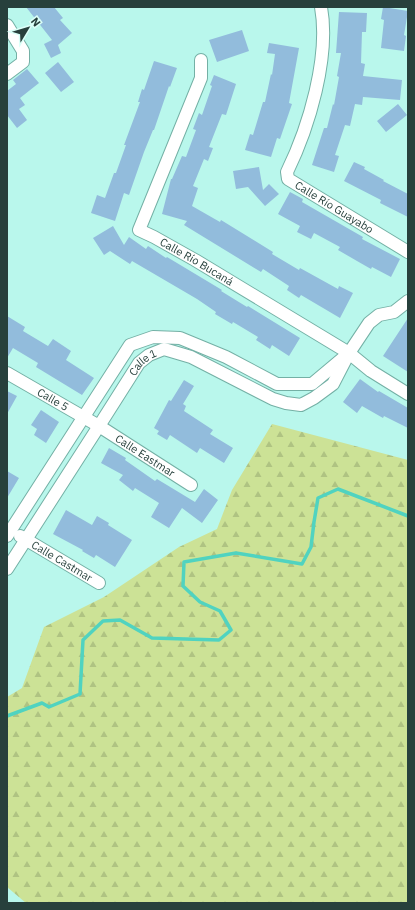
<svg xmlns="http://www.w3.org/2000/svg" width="415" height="910" font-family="'IBM Plex Sans',sans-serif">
  <defs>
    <pattern id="forest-firs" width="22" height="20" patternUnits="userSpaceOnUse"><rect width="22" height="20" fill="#cce296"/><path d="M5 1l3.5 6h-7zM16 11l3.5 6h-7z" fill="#afc382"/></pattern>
  </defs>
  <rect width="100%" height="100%" fill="#b9f7ec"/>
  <path fill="url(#forest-firs)" d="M 272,424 L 408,460 L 408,903 L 26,903 L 7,887 L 7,697 L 22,688 L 44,627 L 104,597 L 179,547 L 217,529 L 232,490 Z"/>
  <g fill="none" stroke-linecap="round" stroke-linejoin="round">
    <path stroke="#50d3c0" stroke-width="3.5" d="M 7,716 L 42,703 L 49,707 L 80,694 L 83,640 L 103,621 L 120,620 L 152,638 L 219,640 L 231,630 L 220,611 L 200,602 L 183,586 L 184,562 L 236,553 L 302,564 L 311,547 L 314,522 L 318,498 L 338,489 L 408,516"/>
  </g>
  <path fill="#92bcdc" d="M 26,7 L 54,7 L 63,18 L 60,20 L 72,33 L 58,45 L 61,53 L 51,58 L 44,44 L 52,40 Z
    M 383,7 L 408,11 L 404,35 L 406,36 L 404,51 L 381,48 L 384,20 L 381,19 Z
    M 339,12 L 367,13 L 366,32 L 362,32 L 361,63 L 365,64 L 363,76 L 402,80 L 400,100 L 363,97 L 362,105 L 355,104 L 350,126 L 345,125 L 335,155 L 339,156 L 334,172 L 312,165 L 324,128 L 327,128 L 333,104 L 334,105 L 339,77 L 337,76 L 341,53 L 336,53 Z
    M 242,30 L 249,51 L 217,62 L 209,40 Z
    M 269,43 L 299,48 L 289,103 L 292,104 L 280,139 L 277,138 L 271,157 L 245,150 L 250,134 L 253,135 L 263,102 L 265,102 L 271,74 L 272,75 L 275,54 L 267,53 Z
    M 154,61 L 177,68 L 170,87 L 169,86 L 154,130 L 153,130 L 144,152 L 129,195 L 124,193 L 115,221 L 91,213 L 97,195 L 105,198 L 114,173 L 116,173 L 126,145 L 124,145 L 140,102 L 138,102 L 142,89 L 144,90 Z
    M 58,62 L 74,82 L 61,92 L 45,73 Z
    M 27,69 L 39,83 L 20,98 L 25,105 L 19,109 L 27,120 L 17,128 L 7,115 L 7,91 L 16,84 L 13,80 Z
    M 214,75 L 236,84 L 226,115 L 222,114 L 209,147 L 213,148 L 208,161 L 204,159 L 193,186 L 198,188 L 192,206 L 220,222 L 221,220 L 273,252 L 272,254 L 299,270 L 300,268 L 338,289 L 339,286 L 353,293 L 340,318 L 301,295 L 299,298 L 287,290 L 289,286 L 263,269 L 261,272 L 184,225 L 187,221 L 162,214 L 171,179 L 172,179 L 182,156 L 186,157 L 196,130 L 193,129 L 199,113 L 202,115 L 212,86 L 210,85 Z
    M 398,104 L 407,115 L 386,132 L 377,121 Z
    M 354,162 L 365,167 L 364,169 L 384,180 L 383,181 L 408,194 L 408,217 L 380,203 L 381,200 L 344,181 Z
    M 259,167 L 263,190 L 269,184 L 279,194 L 265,206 L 248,187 L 236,189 L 233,171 Z
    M 290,192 L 303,199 L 302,202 L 363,237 L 362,239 L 400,259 L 391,277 L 372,267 L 371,269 L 357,261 L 338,250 L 340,247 L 314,233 L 311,239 L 297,232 L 300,226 L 278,214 Z
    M 113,226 L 124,245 L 129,237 L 146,249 L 148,246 L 166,258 L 167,257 L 222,290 L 221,291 L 247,307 L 248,306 L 300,338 L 289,356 L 272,345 L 270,349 L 256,340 L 258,337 L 233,322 L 232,324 L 215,314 L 216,312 L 197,299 L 132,261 L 130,264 L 110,251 L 104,255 L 93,238 Z
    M 7,316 L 25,327 L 23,331 L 48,346 L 53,339 L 71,351 L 66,360 L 94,378 L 82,395 L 36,367 L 38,363 L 13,348 L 7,358 Z
    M 408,318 L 408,372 L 383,356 Z
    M 360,379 L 378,392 L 379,391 L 408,408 L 408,428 L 384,416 L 383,418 L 362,406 L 357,413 L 343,402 Z
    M 184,380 L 194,386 L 183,404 L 186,406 L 184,411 L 213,430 L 210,434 L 233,448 L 224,463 L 200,448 L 197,453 L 170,435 L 167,440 L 157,434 L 159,431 L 154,428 L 169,400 L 171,401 Z
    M 7,391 L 17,396 L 7,414 Z
    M 41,410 L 59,422 L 46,443 L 34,435 L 37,429 L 31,425 Z
    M 109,448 L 126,458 L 125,460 L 155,481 L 157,479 L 195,502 L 204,489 L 218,500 L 202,523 L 182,508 L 169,528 L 151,517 L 159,503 L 135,488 L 133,491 L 119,480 L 123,475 L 101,463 Z
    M 7,471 L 19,478 L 7,498 Z
    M 66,510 L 92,525 L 97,516 L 109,523 L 108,525 L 132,540 L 115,567 L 96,555 L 94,558 L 82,551 L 83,550 L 53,534 Z"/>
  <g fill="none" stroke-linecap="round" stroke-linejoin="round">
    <g stroke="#74b0a5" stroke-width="14">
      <g id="minor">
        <path id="s1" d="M 321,7 C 330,57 309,127 287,172 L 288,179 L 408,252"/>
        <path d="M 7,25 L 23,51 L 23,62 L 7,74"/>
        <path id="s2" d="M 201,60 L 201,78 L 139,230 L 154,237 L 195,260 L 349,353 L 371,371 L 408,394"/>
        <path id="s3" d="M 7,373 L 99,426 L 191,485"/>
        <path d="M 7,536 L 130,345 L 153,337 L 180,338 L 226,357 L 277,384 L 312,384 L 343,358"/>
        <path id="s4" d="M 20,536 L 99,583"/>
        <path id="s5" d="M 7,569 L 99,426 L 132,374 L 139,363 L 149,355 L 164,349 L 191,357 L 273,399 L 286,403 L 301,405 L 314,398 L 333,384 L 349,353 L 369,323 L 379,315 L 394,312 L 408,301"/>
      </g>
    </g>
    <use href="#minor" stroke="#fff" stroke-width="12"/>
  </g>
  <g text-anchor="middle" stroke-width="3" stroke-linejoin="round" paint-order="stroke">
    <g font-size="11" fill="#27403c" stroke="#dbfff8">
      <text dy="4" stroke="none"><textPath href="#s1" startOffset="232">Calle Río Guayabo</textPath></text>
      <text dy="4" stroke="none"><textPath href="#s2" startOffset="248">Calle Río Bucaná</textPath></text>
      <text dy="4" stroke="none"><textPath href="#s5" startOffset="248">Calle 1</textPath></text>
      <text dy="4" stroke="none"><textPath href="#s3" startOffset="53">Calle 5</textPath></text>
      <text dy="4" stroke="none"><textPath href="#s3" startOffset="161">Calle Eastmar</textPath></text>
      <text dy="4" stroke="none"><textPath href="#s4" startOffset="49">Calle Castmar</textPath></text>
    </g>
  </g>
  <rect width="415" height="910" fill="none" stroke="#27403c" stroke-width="16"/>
  <g transform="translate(28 28) rotate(52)" stroke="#dbfff8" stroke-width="3" paint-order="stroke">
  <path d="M0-3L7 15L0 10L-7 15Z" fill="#27403c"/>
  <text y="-6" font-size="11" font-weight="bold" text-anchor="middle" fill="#27403c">N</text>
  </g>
</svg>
